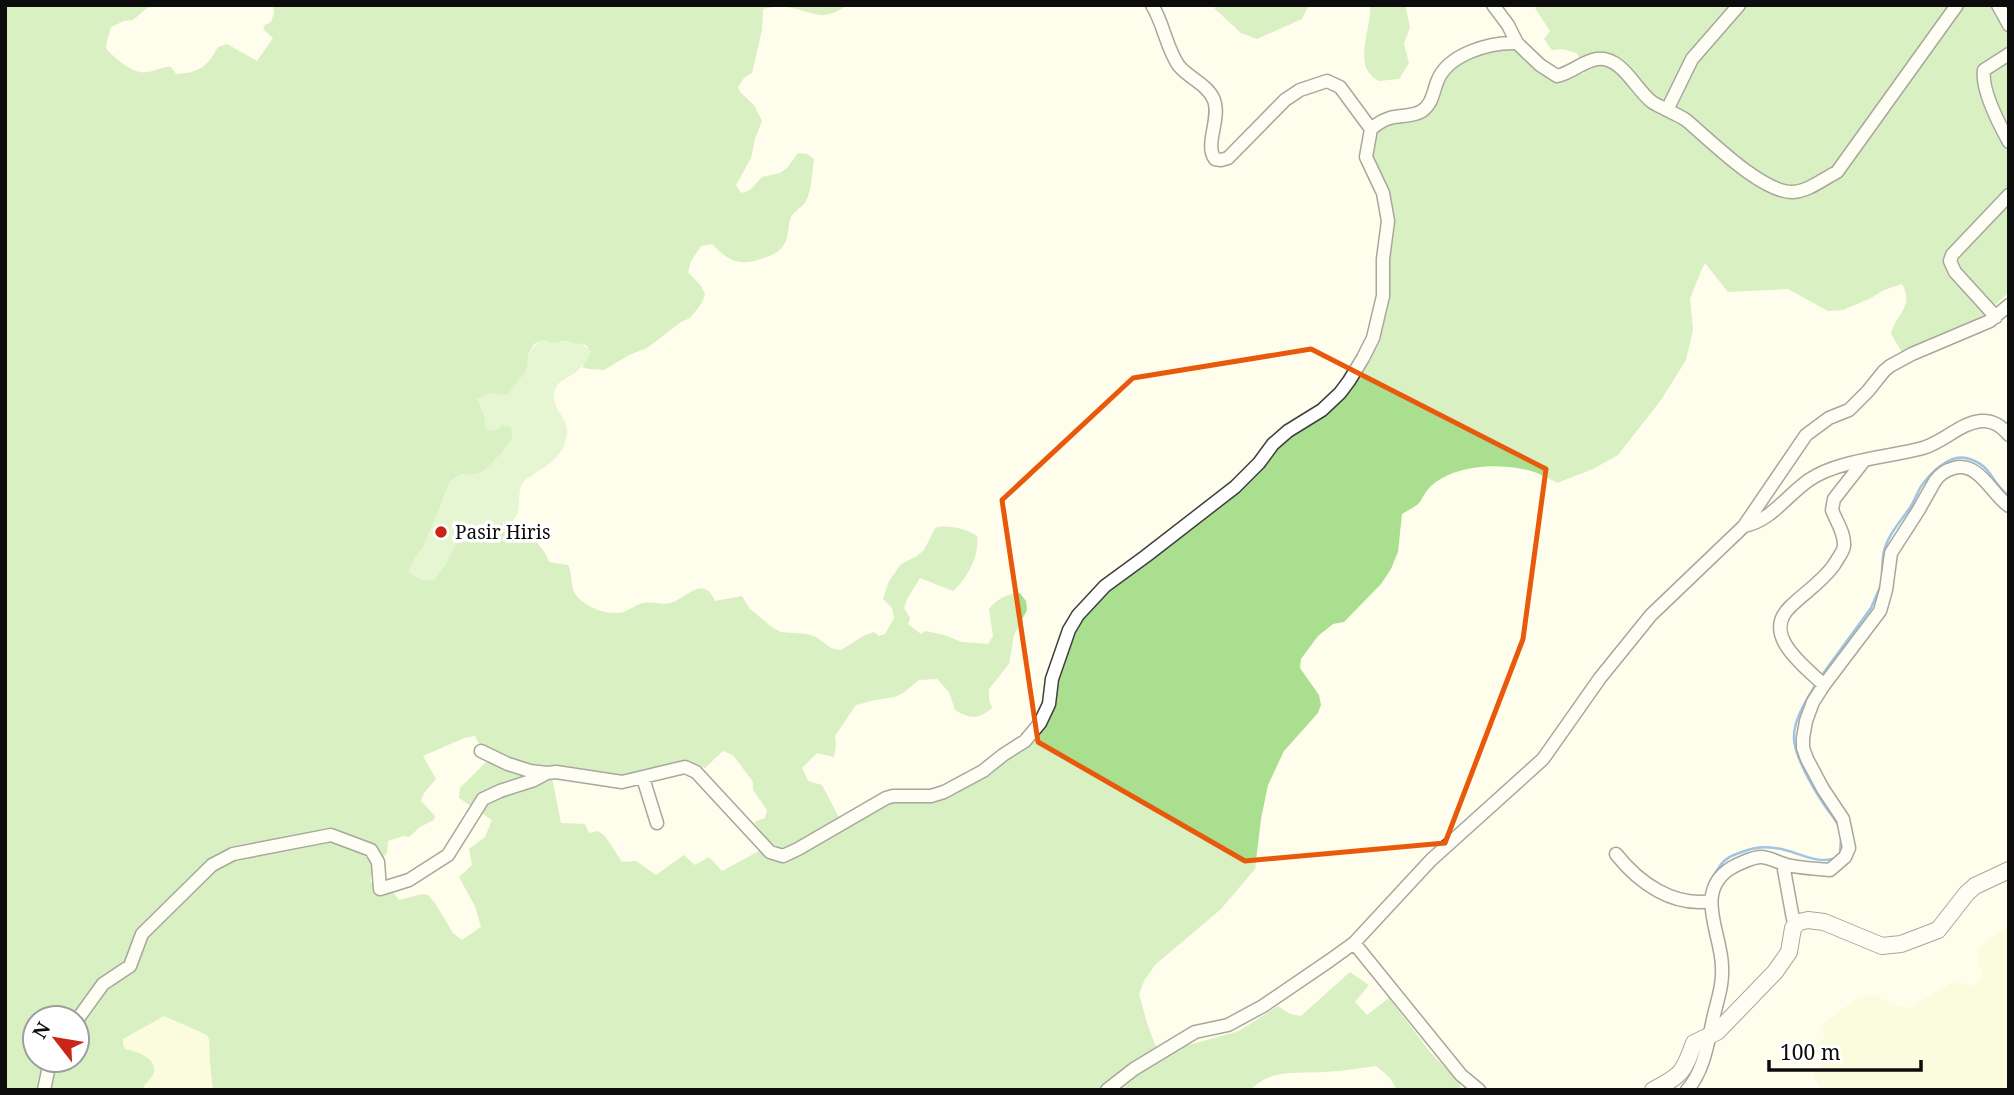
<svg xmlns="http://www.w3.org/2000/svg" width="2014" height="1095" font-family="'Noto Serif',serif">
  <rect width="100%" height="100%" fill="#fffeec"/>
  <path fill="#f6f8c9" d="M 2009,927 L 2009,1090 L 1821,1090 L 1812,1073 L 1823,1063 L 1814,1047 L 1826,1035 L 1822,1025 L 1853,1001 L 1867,995 L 1876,996 L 1893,1004 L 1911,1008 L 1932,994 L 1953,983 L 1962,983 L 1971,986 L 1980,981 L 1983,975 L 1977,963 L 1980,948 L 1989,938 Z
    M 164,1016 L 207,1035 L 209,1039 L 210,1063 L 213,1090 L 145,1090 L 144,1086 L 155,1071 L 144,1054 L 125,1049 L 123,1045 L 123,1038 Z"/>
  <path fill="#c9edb2" d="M 543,340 C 560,345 579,336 591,352 C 587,360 582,367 575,373 C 568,378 558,380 555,390 C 549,408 569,417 567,434 C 565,454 550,464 534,474 C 530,477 525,479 522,484 C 516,496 524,516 509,523 C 499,528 483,527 472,528 L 453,549 L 445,565 L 434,580 C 423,581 417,579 409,571 L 414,560 L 424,545 L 449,484 C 460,467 465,478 479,472 C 491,468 498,452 509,445 L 495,431 L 486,429 L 484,414 L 477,399 L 526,371 C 528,357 529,347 543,340 Z"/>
  <path fill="#aadf90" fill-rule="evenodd" d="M 5,5 L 160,5 L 147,8 L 133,20 L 124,21 L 111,27 L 106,45 L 107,50 C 118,60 133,75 148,72 C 157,71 162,66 171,67 L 176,74 C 199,73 207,67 218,47 L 227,44 L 257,61 L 273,38 L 265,31 L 263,26 L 271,22 L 274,13 L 273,5 L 847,5 C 823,22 816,13 792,8 C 782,5 773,7 763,9 L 762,30 L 752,73 L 744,78 L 738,87 L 740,92 L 754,105 L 762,121 L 755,139 L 751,158 L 736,185 L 741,193 L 750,190 L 762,177 L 780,173 L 787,168 L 798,153 L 807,154 L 814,159 C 812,172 812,189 806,201 C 802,208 795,210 791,217 C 788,225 789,235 785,243 C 781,250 777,253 769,256 C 743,267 731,264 712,244 L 701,246 L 691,261 L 688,272 L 701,286 L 705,294 L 702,303 L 690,318 L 681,322 L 647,348 L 629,355 L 604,370 L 589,369 L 582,367 L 591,352 L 586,345 L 565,341 L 553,343 L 543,340 L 534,344 L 529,353 L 526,371 L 507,395 L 489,393 L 477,399 L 484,414 L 486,429 L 495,431 L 502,425 L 511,427 C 511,429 513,436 512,438 C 512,442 488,468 483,471 C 470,480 461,466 449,484 L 424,545 L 414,560 L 409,571 C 417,579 423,581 434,580 L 445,565 L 453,549 L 472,528 L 511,522 L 530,533 L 545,553 L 549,562 L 568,565 C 573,574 570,583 574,592 C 581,605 603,614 618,613 C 627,613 634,605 643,603 C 652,600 662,606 670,603 C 686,599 703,573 715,601 L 742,596 L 750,609 L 773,628 L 781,632 L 807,634 L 816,637 L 831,648 L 841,650 L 865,635 L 874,632 L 879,636 L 885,634 L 894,618 L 892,608 L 883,599 L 889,581 L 901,564 L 917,556 L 924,550 L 935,528 C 945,524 968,529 977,536 C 980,555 967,579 953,591 L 920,578 L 907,599 L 904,608 L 910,618 L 908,624 L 921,634 L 926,631 L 944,635 L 962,642 L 988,644 L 993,636 L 989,609 C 996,600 1008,593 1020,593 L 1026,601 L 1027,610 L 1014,635 L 1009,664 L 989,689 L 989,699 L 992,708 C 978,720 970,719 955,710 L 949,692 L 937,679 L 919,680 L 903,693 L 895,697 L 875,700 L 856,705 L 835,736 L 836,745 L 834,757 L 817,753 L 802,768 L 808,781 L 822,785 L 844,827 L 887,802 L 932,801 L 1028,744 L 1057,680 L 1073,632 L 1082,618 L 1108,589 L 1277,448 L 1367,360 L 1388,259 L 1392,221 L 1371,157 L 1375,131 L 1382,126 L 1416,119 C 1432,95 1447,64 1476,54 C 1488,50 1503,49 1515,47 L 1556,81 L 1585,73 L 1577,53 L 1562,49 L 1552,50 L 1544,39 L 1550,31 L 1535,8 L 1537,5 L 2009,5 L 2009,292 L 1985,315 L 1902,352 L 1891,334 C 1895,315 1915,307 1902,284 L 1884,290 L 1871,298 L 1843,310 L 1828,311 L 1788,289 L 1728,292 L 1705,263 L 1701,271 L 1690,299 L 1693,330 L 1686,360 L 1661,400 L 1618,455 L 1593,469 L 1557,483 C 1546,477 1535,471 1522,469 C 1493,463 1451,466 1429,488 C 1425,492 1423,497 1420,502 C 1416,507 1408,510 1402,514 L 1398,552 L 1391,569 L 1381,584 L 1344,622 L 1333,624 L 1318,636 L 1301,659 L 1300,668 L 1319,695 L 1321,705 L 1318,713 L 1284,751 L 1268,785 L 1261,819 L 1255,869 L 1221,909 L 1155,965 L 1144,981 L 1139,994 L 1147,1023 L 1156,1047 L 1167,1055 L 1185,1046 L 1239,1031 L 1278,1006 L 1290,1014 L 1301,1016 L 1350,972 L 1369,985 L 1355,1002 L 1367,1015 L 1389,998 L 1430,1052 L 1460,1083 L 1460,1090 L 1397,1090 L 1390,1078 L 1376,1066 C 1359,1068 1342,1071 1325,1072 C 1299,1074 1269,1068 1251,1090 L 213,1090 L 210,1064 L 209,1039 L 207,1035 L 164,1016 L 123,1039 L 123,1045 L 125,1049 C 135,1051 157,1057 154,1072 C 153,1077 147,1082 144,1086 L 145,1090 L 5,1090 ZM 475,736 L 487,761 L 460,788 L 459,798 L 492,820 L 485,837 L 469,849 L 472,865 L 459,877 L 475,906 L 481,927 L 462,940 L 453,933 L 435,903 L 428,895 L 422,894 L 399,900 L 394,893 L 385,892 L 370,881 L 374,867 L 387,853 L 388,841 L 404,836 L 409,837 L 420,827 L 434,820 L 435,816 L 421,801 L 424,793 L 436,779 L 423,756 L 464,738 ZM 723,751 L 733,755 L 753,782 L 753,790 L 767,810 L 765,818 L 754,822 L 767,842 L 761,850 L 722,871 L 709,857 L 695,865 L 684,855 L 656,875 L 636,861 L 622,862 L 605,836 L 598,831 L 589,833 L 585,824 L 561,823 L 552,778 L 553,767 L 558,765 C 581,769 606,777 629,775 C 658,772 676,756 705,768 ZM 35,1018 L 77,1018 L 77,1060 L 35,1060 Z
    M 1215,5 L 1309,5 L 1302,19 L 1257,39 L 1241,33 L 1215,9 Z
    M 1370,5 L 1405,5 L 1410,27 L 1404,44 L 1409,63 L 1399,79 L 1379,81 C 1376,79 1372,77 1370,74 C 1356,59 1372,24 1370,5 Z"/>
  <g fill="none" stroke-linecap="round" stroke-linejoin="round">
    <path stroke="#2b7fd9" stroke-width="2.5" d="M 1882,571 C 1883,562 1882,553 1886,545 C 1891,531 1901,521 1909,509 C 1915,501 1917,492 1922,485 C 1931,473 1949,454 1966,458 C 1992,464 1991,483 2009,496
      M 1822,675 L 1871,608 L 1881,585
      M 1816,684 C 1807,699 1793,720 1794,739 C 1795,757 1813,788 1823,803 C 1828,811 1834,817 1838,825
      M 1840,853 L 1841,839
      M 1707,896 C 1707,883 1713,876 1720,866 C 1725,858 1733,855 1742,852 C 1756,846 1771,846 1785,850 C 1801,854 1816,863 1833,859"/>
    <g stroke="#3f3f3f" stroke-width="15">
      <path id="minor" d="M 1152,5 C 1164,24 1166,48 1179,66 C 1189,78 1208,85 1214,100 C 1221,119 1204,145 1215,159 L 1221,160 L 1228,158 L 1285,100 L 1300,90 L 1327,81 L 1340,87 L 1371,129
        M 1493,5 L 1508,25 L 1517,43
        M 1998,5 L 2009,25
        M 2009,54 L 1984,70 C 1981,90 1999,124 2009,142
        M 1667,110 C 1673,113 1680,116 1686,120 C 1710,140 1762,193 1793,192 C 1809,191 1823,179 1837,172 L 1957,5
        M 1996,317 L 1955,272 L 1950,261 L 1952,255 L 2009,195
        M 1744,526 C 1771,521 1787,495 1809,480 C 1837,460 1890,457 1923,448 C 1944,442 1960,423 1981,421 C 1993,420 2001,426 2009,435
        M 1824,685 C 1804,666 1761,635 1790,607 C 1805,592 1822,582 1834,565 C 1837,559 1843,553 1844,546 C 1845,533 1836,521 1832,510 L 1834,499 L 1863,462
        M 481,751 L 508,764 L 530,771 L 547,773
        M 643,778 L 657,823
        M 1616,854 C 1639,883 1673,907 1711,901
        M 1783,864 L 1793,919 L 1795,924
        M 1354,943 L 1461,1075 L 1479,1090
        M 77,1020 L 103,984 L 130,966 L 142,934 L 212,865 L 233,854 L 331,835 L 371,850 L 378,862 L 380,889 L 409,880 L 448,855 L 483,799 L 500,791 L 534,780 L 547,773 L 556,772 L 622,782 L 685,767 L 696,772 L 770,852 L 783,856 L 798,849 L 886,798 L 893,796 L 931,796 L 944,792 L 983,771 L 1003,755 L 1025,741 L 1040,723 L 1049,704 L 1052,679 L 1069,630 L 1078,615 L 1092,600 L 1105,586 L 1146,556 L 1235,487 L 1259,463 L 1273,444 L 1288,431 L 1322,410 L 1340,393 L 1349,381 L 1363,358 L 1373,338 L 1383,296 L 1383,259 L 1388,221 L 1383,193 L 1366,157 L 1371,129 C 1377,124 1382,120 1390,118 C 1400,115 1412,117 1422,111 C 1432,104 1433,93 1437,82 C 1447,54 1490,42 1517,43 L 1540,65 L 1557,76 C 1571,73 1583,61 1597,59 C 1622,56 1635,89 1652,102 C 1656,105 1662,107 1667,110 L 1692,59 L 1739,5
        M 44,1090 L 48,1071 L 54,1060
        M 1107,1090 L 1134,1069 L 1195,1032 L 1228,1025 L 1263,1006 L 1329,961 L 1354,943 L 1431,860 L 1543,759 L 1600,678 L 1651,615 L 1744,526 L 1806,435 L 1829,418 L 1849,410 L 1868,391 L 1884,371 L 1890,366 L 1912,354 L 1990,321 L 2009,305
        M 1687,1090 C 1705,1070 1708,1040 1714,1015 C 1718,998 1723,985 1722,967 C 1722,934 1693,892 1731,868 C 1738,864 1753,857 1761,857 C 1769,857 1779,863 1787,865 C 1801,868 1815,869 1830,870 L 1845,857 L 1849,848 L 1843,819 L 1823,789 L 1807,759 L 1803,748 L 1803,738 L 1806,721 L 1813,702 L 1824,685 L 1880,611 L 1886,590 L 1891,553 L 1918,511 L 1935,481 C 1940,474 1946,470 1954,468 C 1979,461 1992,495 2009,506"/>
    </g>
    <g stroke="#3f3f3f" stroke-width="18">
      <path id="tertiary" d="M 1653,1090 C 1682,1075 1683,1073 1694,1043 L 1717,1032 L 1775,972 L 1789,952 L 1793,928 L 1799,922 L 1808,920 L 1824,922 L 1882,946 L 1901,944 L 1938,930 L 1967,893 L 1975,886 L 2009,870"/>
    </g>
    <use href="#minor" stroke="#fff" stroke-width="12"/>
    <use href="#tertiary" stroke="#fff" stroke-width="16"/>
  </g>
  <path d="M0 0H2014V1095H0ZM 1311,349 L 1546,469 L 1523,639 L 1445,843 L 1245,861 L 1038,742 L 1002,500 L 1133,378 Z" fill="#fffeec" fill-opacity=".55" fill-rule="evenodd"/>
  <path fill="none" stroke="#e8590c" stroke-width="5" stroke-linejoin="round" d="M 1311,349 L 1546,469 L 1523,639 L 1445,843 L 1245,861 L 1038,742 L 1002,500 L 1133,378 Z"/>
  <circle fill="#c92518" stroke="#fff" stroke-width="2.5" cx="441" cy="532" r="7"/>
  <g text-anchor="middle" stroke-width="7" stroke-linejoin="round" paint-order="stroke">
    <g font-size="19" fill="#0c0c0c" stroke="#fff" text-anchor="start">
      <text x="455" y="539">Pasir Hiris</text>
    </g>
  </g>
  <rect width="2014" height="1095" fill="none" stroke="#0c0c0c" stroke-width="14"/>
  <g transform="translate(56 1039) rotate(301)"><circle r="33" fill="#ffffff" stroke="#9e9e9e" stroke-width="2"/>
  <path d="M0-5L12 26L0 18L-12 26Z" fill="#c92518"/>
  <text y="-10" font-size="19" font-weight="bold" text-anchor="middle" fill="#0c0c0c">N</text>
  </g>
  <path d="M1769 1060v10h152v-10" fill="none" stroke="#0c0c0c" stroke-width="3.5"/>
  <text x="1780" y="1060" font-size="21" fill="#0c0c0c" stroke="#ffffff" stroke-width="5" paint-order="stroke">100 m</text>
</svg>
